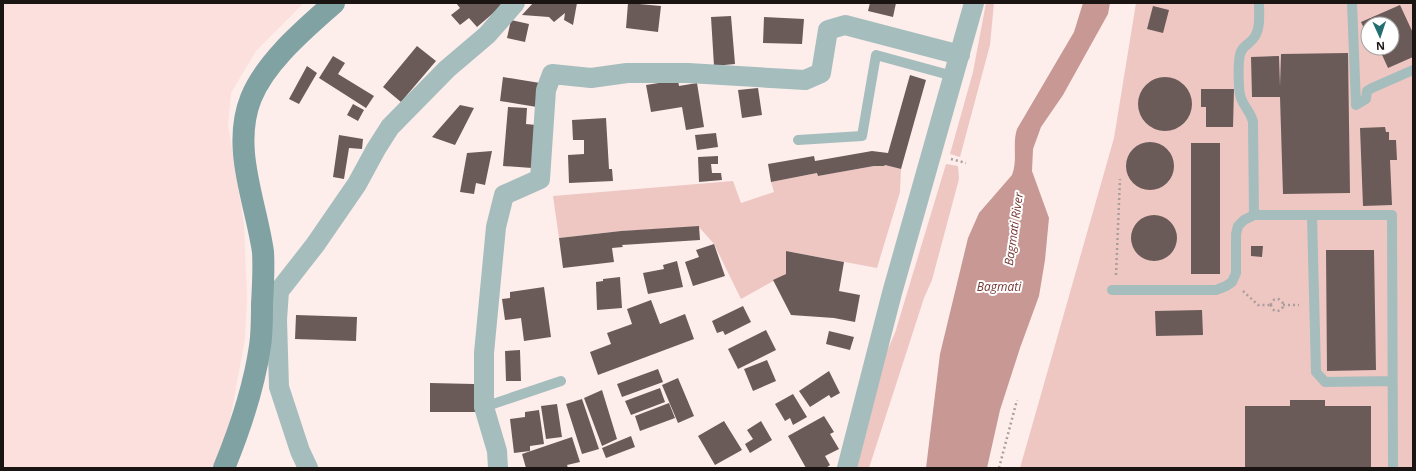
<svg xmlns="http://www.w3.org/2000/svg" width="1416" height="471" font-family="'Open Sans',sans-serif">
  <rect width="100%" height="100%" fill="#fdeeec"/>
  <path fill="#fbe0dd" d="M 3,3 L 304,3 L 256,51 L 231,93 L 228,125 L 244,224 L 247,297 L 245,339 L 227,436 L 214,468 L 3,468 Z"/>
  <path fill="#eec7c3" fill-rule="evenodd" d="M 986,3 L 994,3 L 990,45 L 960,157 L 950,154 L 973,72 Z
    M 1136,3 L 1413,3 L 1413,468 L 1020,468 L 1114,138 ZM 1368,24 L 1392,24 L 1392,48 L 1368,48 Z
    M 946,164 L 958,166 L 959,179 L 932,280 L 924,298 L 869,468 L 857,468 L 887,351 L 895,333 Z
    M 885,165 L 901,169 L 900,192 L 877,268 L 786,251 L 786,274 L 741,299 L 714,244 L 699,227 L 621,231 L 559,238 L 553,196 L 733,181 L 741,203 L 774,192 L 771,182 L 817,173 L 818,176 L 874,166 L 884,166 Z"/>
  <path fill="#c79894" d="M 1083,3 L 1110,3 L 1108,14 L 1063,95 L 1041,127 L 1033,149 L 1032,171 L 1049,218 L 1045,260 L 1039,296 L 1020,348 L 1000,410 L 987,468 L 926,468 L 940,354 L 968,238 L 979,213 L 1012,175 C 1018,160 1012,144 1017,129 L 1074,32 Z"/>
  <path fill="#6a5b59" d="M 456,3 L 505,3 L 477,27 L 469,18 L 460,25 L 451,15 L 460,8 Z
    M 533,3 L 577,3 L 573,25 L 564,20 L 565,13 L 554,22 L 549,17 L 522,15 Z
    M 628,3 L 661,6 L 658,32 L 626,28 Z
    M 870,3 L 896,3 L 893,17 L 868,11 Z
    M 1400,5 L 1413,33 L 1413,57 L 1388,68 L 1379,48 L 1392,48 L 1392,24 L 1368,24 L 1368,37 L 1361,22 Z
    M 1153,6 L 1169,10 L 1163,33 L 1147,29 Z
    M 731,16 L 735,64 L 714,66 L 711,17 Z
    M 764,17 L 804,19 L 802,44 L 763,43 Z
    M 511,20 L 529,24 L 525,42 L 507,38 Z
    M 417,46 L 436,61 L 401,102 L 383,87 Z
    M 1348,53 L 1350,193 L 1283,194 L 1280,97 L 1252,97 L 1251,57 L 1279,56 L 1280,86 L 1281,54 Z
    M 333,56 L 345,63 L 338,74 L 374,96 L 366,108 L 319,78 Z
    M 307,66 L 317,73 L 299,104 L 289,99 Z
    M 910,75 L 926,80 L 901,169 L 885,165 L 884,166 L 874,166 L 818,176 L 817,173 L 771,182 L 768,164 L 814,156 L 815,161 L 872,151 L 888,153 Z
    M 503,77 L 540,83 L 537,107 L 500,101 Z
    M1138 104a27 27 0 1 1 54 0a27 27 0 1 1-54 0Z
    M 678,80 L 679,86 L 697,83 L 704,127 L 686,130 L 682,107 L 651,112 L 646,85 Z
    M 758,88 L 762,115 L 742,118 L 738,90 Z
    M 1201,89 L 1234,89 L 1233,127 L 1206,127 L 1206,107 L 1201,107 Z
    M 353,104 L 364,110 L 358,121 L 347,115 Z
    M 460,105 L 474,108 L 455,145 L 432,137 Z
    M 508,107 L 527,108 L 526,124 L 536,125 L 532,168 L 503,166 Z
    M 606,118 L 609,169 L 612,169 L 613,181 L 569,183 L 568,155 L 584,154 L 584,140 L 573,140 L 572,120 Z
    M 1385,127 L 1386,132 L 1389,132 L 1389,140 L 1396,140 L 1397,160 L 1390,160 L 1392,205 L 1363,206 L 1360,128 Z
    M 716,133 L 718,147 L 697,150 L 695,135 Z
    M 339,135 L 363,139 L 362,149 L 349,148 L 344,179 L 333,177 Z
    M1126 166a24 24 0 1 1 48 0a24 24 0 1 1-48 0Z
    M 1191,143 L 1220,143 L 1220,274 L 1191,274 Z
    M 492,151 L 485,185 L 476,183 L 474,194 L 460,192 L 467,153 Z
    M 718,156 L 718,164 L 711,164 L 712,173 L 721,173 L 722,180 L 699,182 L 698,157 Z
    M1131 238a23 23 0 1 1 46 0a23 23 0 1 1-46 0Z
    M 699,226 L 700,240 L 622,245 L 623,247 L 612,248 L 614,262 L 563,268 L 559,238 L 621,231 Z
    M 714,244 L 725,276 L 693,286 L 685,262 L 699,257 L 696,250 Z
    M 1251,246 L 1263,246 L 1262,257 L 1251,256 Z
    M 1326,250 L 1374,250 L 1376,370 L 1327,371 Z
    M 786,251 L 844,262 L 839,291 L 860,295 L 855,322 L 834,318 L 791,315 L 773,280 L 786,274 Z
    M 677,261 L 683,287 L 648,294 L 643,273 L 664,269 L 663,265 Z
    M 620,277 L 622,308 L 597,310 L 596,282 L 603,281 L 603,279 Z
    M 544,287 L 551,337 L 524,341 L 521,318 L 505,320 L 502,299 L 510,298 L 510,292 Z
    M 651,300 L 660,324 L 685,314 L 694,339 L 598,375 L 590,352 L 611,344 L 607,333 L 632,324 L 627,309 Z
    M 743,306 L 751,322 L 725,335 L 723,331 L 717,333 L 712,321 Z
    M 1202,310 L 1203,335 L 1156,336 L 1155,311 Z
    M 296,315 L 357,317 L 356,341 L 295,339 Z
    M 766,330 L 776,350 L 738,369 L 728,349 Z
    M 829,331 L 854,337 L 850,350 L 826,344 Z
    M 520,350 L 521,381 L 506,381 L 505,351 Z
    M 767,360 L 776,381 L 753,391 L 744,369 Z
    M 658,369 L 663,382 L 622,397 L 617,384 Z
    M 829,371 L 840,393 L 831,398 L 829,395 L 810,407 L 799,391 Z
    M 678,378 L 694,416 L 678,423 L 662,385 Z
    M 430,383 L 474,384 L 475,412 L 430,412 Z
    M 660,388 L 665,402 L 631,415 L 625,401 Z
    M 602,390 L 617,439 L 602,446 L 584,398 Z
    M 793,394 L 807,417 L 793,425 L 790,418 L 785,421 L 775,404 Z
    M 582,399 L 599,449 L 582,454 L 566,404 Z
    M 1290,400 L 1325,400 L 1325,406 L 1371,406 L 1371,468 L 1245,468 L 1245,406 L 1290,406 Z
    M 669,403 L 675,418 L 640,431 L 635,416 Z
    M 557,404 L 562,437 L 546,439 L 541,406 Z
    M 539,410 L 544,444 L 530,446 L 530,451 L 514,453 L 510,419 L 525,417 L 525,412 Z
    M 824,416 L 834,432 L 830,434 L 839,449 L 825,456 L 830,465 L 826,468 L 806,468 L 788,436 Z
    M 724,421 L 742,450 L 715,465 L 698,436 Z
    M 761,421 L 772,440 L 750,453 L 745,444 L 753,439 L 747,430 Z
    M 631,436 L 635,447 L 606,458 L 602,448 Z
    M 572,437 L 580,462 L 567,465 L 568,468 L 526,468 L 522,454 Z"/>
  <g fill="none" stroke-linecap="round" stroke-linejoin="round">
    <path stroke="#aa9e9c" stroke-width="2.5" stroke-dasharray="2 3" stroke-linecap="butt" d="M 951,159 L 966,163
      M 1116,275 L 1120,179
      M 1243,291 L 1258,305 L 1271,305
      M1271 305a6 6 0 1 1 12 0a6 6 0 1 1-12 0Z
      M 1283,305 L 1299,305
      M 999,468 L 1017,400"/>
    <path stroke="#a6bdbd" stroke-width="10" d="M 1352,3 L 1356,105 L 1366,99 L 1367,91 L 1372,88 L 1413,70
      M 798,140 L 862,136 L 876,55 L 953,76
      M 1254,215 L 1392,215 L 1393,468
      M 1312,216 L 1316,372 L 1325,382 L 1392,381
      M 1112,290 L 1216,290 L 1226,286 L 1232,282 L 1236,273 L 1236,234 L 1238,226 L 1244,220 L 1254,215 L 1253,122 C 1251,112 1244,107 1241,98 C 1238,91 1238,62 1240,55 C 1241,47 1249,44 1253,39 C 1261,30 1259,14 1259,3
      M 484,407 L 561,381"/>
    <path stroke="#a6bdbd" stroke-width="20" d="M 308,468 L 300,451 L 279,387 L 277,320 L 279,291 L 315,245 L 357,184 L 376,149 L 390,127 L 447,69 L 487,35 L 515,3
      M 498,468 L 497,451 L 484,407 L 484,353 L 496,227 L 504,195 L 540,179 L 546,90 L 552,74 L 591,78 L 627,73 L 688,73 L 805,80 L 821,73 L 828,30 L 845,25 L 960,55
      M 847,468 L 892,293 L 974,3"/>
    <path stroke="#80a2a3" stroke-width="22" d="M 224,468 C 240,429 254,388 260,346 C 262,333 262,318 262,304 C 263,287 264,269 263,252 C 256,202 231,148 251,98 C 266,61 305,29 334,3"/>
  </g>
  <g text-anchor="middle" stroke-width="4" stroke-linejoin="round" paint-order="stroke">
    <g font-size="12" font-style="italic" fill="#753835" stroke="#fff">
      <text transform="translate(1014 229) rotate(-82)" y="4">Bagmati River</text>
      <text x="999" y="291">Bagmati</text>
    </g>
  </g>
  <rect width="1416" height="471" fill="none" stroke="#1a1413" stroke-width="8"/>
  <g transform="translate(1380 36) rotate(177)"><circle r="19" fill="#ffffff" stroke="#a3a1a1"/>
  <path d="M0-3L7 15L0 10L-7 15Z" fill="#226e70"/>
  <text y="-6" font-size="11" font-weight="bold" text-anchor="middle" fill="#1a1413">N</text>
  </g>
</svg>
